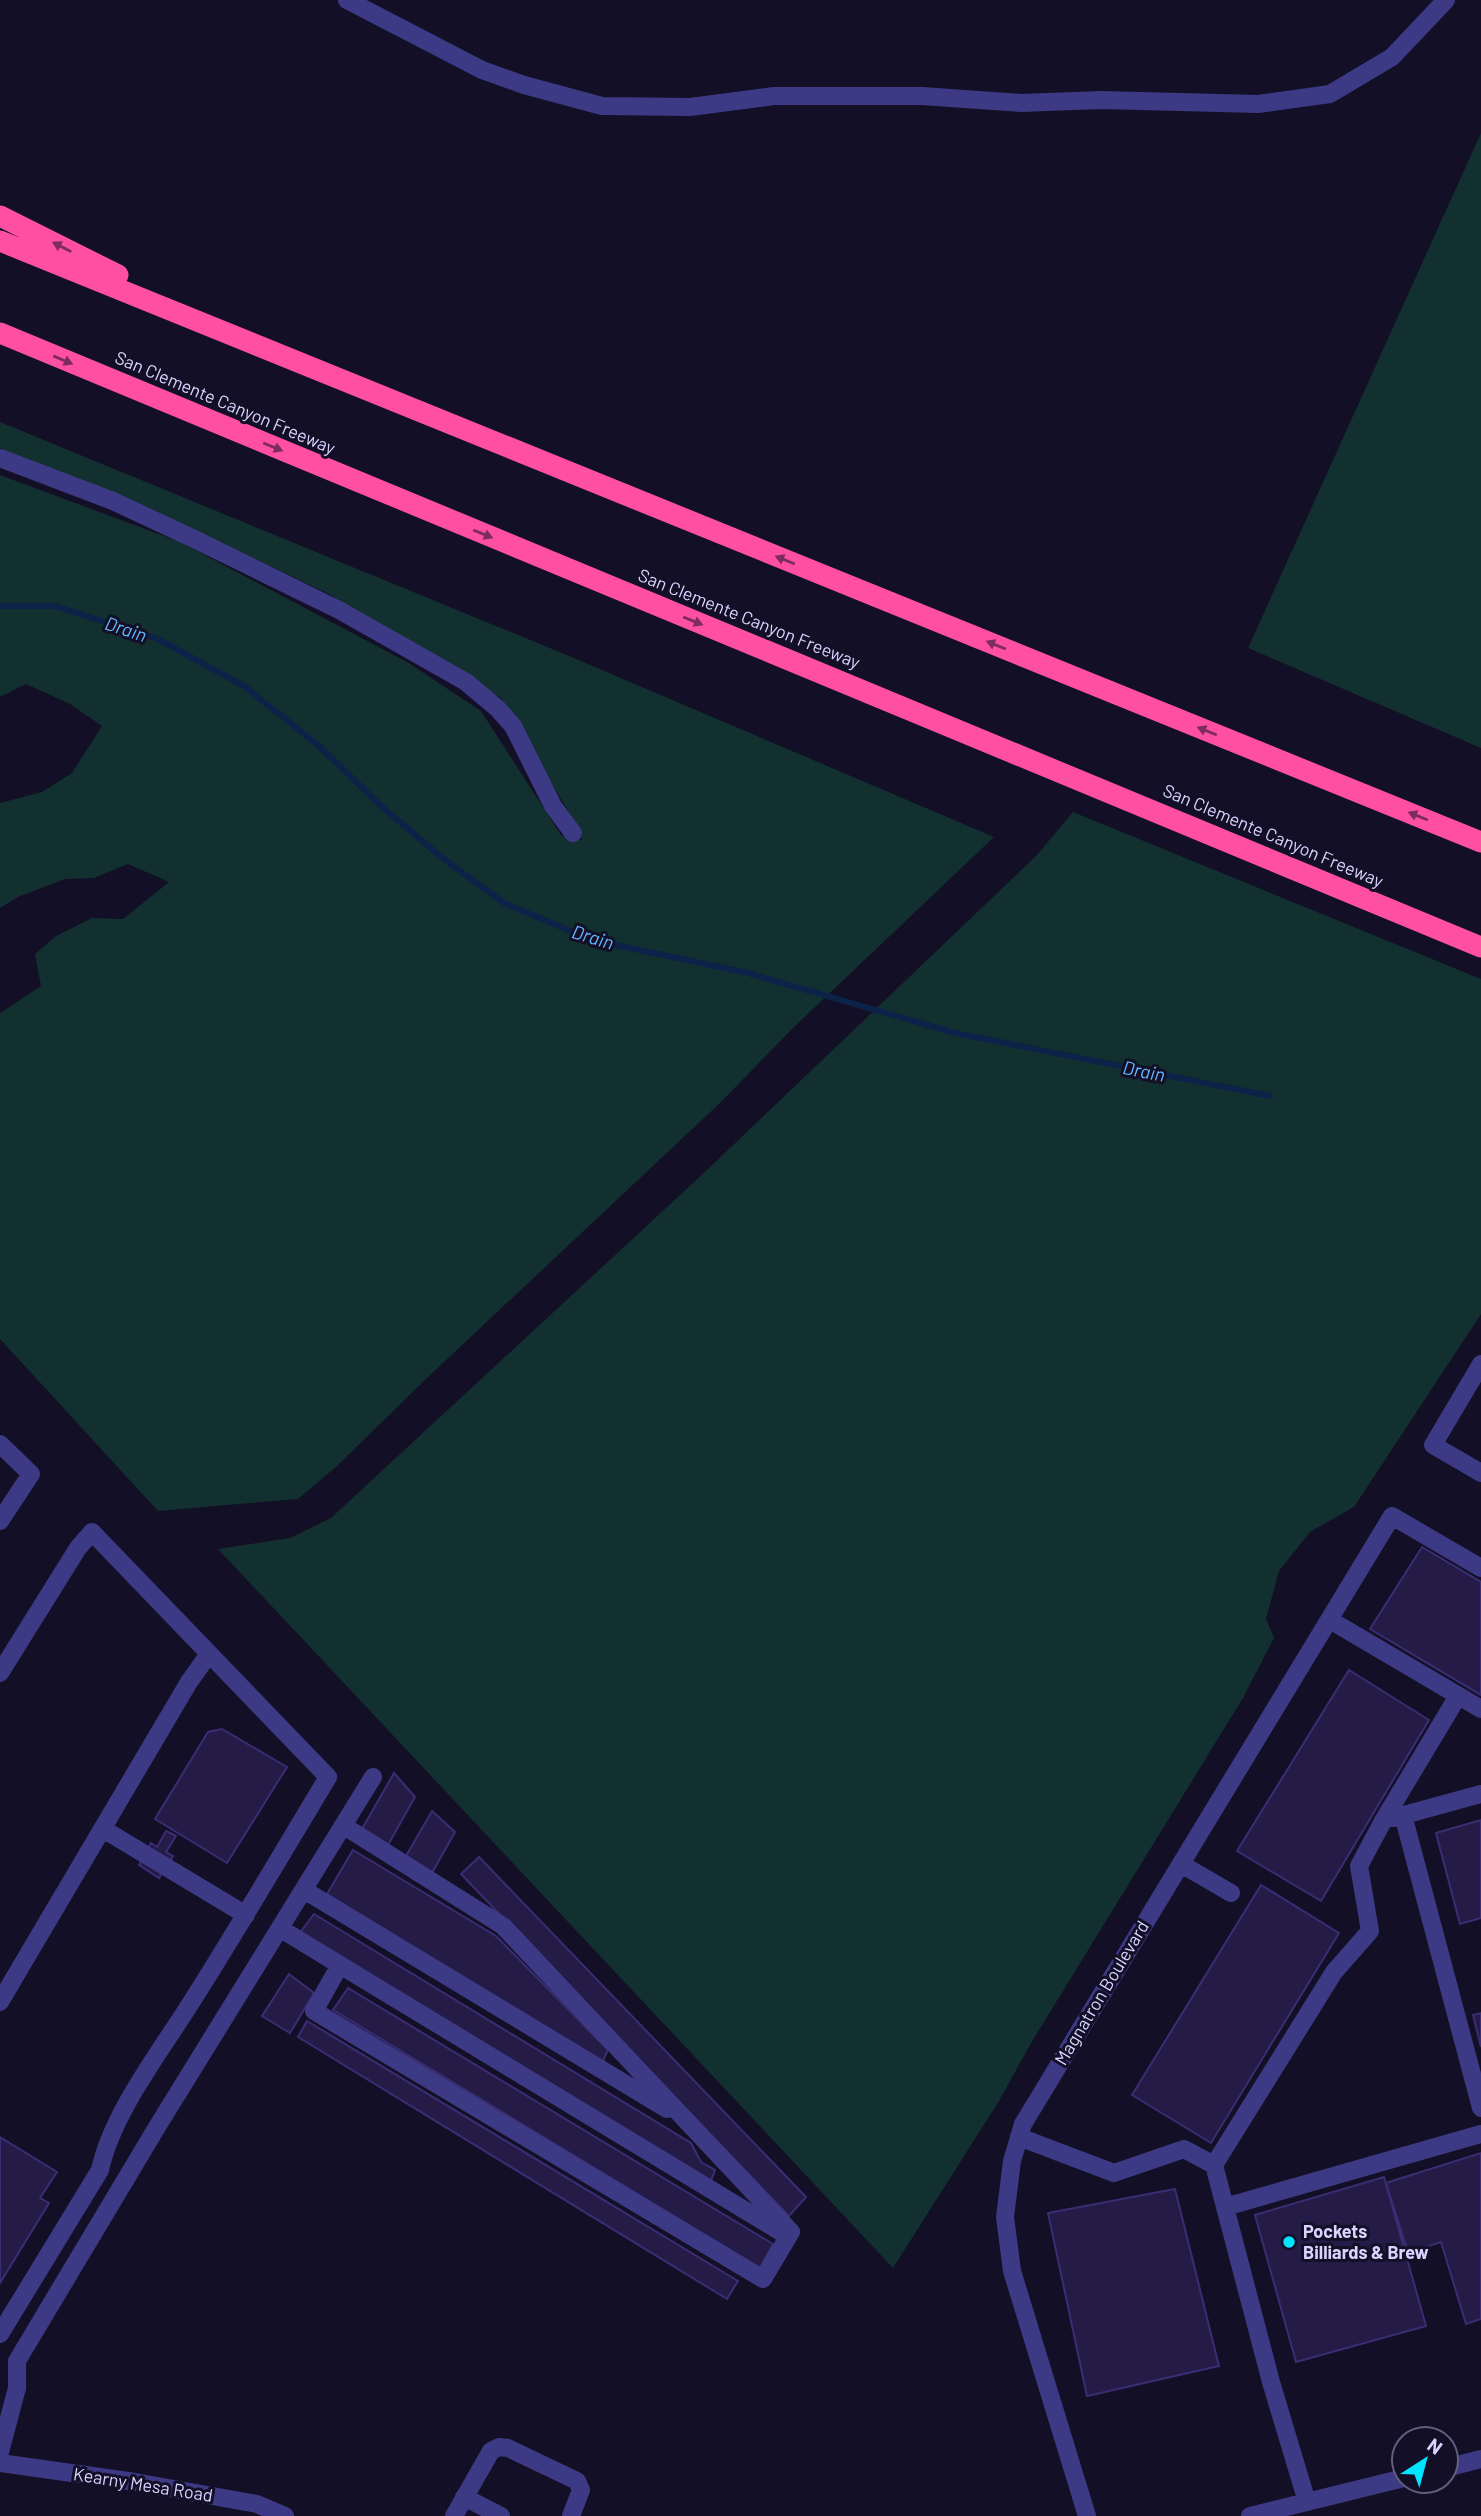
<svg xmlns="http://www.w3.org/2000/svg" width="1481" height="2516" font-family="Barlow,sans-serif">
  <rect width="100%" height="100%" fill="#130f26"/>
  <path fill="#12302f" d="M 1481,133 L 1481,748 L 1248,648 Z
    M 0,422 L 562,653 L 994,837 L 793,1028 L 720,1103 L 427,1378 L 337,1466 L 298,1499 L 158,1511 L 0,1339 L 0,1013 L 41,986 L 35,954 L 56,936 L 92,918 L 123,919 L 169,882 L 128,864 L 94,878 L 65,879 L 18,897 L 0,908 L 0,803 L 42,792 L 72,773 L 102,726 L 70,704 L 26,684 L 0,697 L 0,475 L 180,542 L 407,662 L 481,711 L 561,835 L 582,840 L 571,816 L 501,698 L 460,672 L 329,594 L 121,495 L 27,463 L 0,448 Z
    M 1073,812 L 1481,979 L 1481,1314 L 1354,1507 L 1310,1532 L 1279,1571 L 1266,1619 L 1274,1638 L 1243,1698 L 1031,2043 L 999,2101 L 893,2268 L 218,1549 L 290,1538 L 331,1518 L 707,1170 L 1036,856 Z"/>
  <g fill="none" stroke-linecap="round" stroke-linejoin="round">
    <path stroke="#0c2248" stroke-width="6" d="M 0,606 L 55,606 L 158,639 L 244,686 L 319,746 L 379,804 L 441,857 L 504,903 L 592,940 L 748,973 L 955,1033 L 1270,1096"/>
  </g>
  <path fill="#241b47" stroke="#3b2d73" stroke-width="2" d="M 1422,1547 L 1481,1582 L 1481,1695 L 1370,1629 Z
    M 1349,1670 L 1429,1720 L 1321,1901 L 1237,1851 Z
    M 222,1729 L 287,1767 L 227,1863 L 155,1819 L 208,1732 Z
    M 394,1773 L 415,1797 L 388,1845 L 362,1829 Z
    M 432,1811 L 455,1832 L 432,1873 L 406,1856 Z
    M 1481,1820 L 1481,1918 L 1460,1924 L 1436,1833 Z
    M 166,1831 L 176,1836 L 166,1852 L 173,1856 L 159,1878 L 139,1865 L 151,1843 L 157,1847 Z
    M 353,1850 L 496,1936 L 608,2050 L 602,2063 L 327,1894 Z
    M 479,1857 L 806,2197 L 789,2216 L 461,1874 Z
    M 1261,1885 L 1339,1933 L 1211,2143 L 1132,2095 Z
    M 314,1914 L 691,2143 L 701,2162 L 715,2170 L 711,2181 L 299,1934 Z
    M 289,1974 L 314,1993 L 290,2033 L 262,2016 Z
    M 348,1988 L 773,2244 L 760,2268 L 333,2010 Z
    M 1481,2013 L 1481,2047 L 1473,2015 Z
    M 307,2021 L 738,2281 L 727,2299 L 298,2037 Z
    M 0,2137 L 57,2172 L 40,2198 L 49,2203 L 0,2283 Z
    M 1481,2153 L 1481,2319 L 1466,2324 L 1441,2242 L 1408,2253 L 1386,2183 Z
    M 1384,2177 L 1426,2326 L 1296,2362 L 1255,2215 Z
    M 1175,2189 L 1219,2366 L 1087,2396 L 1048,2213 Z"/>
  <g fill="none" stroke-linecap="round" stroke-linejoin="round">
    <path stroke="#3d3a85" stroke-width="18" d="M 347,0 L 482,70 L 524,85 L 602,106 L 690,107 L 774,96 L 922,96 L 1021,103 L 1101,100 L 1258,104 L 1330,94 L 1392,57 L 1446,0
      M 0,458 L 113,501 L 190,537 L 339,610 L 466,682 L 497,708 L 513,726 L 553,806 L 573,833
      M 1481,1364 L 1433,1445 L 1481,1473
      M 0,1444 L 31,1474 L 0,1521
      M 1330,1620 L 1481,1709
      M 0,1673 L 78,1548 L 92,1532 L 328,1777 C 283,1852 239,1927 192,2001 C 161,2051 112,2113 100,2170 L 0,2334
      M 1403,1815 L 1481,2108
      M 1393,1818 L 1481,1794
      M 103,1829 L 246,1915
      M 1181,1864 L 1231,1893
      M 304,1890 L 667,2109
      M 281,1929 L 340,1965 L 314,2011 L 763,2279 L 791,2232 L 503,1926 L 344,1826
      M 340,1965 L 786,2235
      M 0,2002 L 189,1682 L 209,1654
      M 1019,2137 L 1114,2173 L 1184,2149 L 1214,2165
      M 1225,2207 L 1481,2134
      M 0,2452 L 17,2388 L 17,2361 L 157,2127 L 373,1777
      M 0,2463 L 135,2482 L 257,2504 L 285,2516
      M 1446,2468 L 1481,2459
      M 464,2497 L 501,2516
      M 1307,2502 L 1271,2382 L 1214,2165 L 1334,1972 L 1370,1931 L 1359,1866 L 1383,1821 L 1458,1696
      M 454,2516 L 491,2451 L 499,2447 L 508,2448 L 577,2481 L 581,2490 L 571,2516
      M 1087,2516 L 1012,2271 L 1005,2217 L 1012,2161 L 1023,2124 L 1392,1516 L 1481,1568
      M 1250,2516 L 1404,2478"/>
    <path stroke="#ff4fa3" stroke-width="21" d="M 0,216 L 118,275
      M 0,241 L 1481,842
      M 0,333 L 1481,947"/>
  </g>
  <defs><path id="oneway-solid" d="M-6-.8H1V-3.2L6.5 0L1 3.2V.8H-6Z" transform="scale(1.75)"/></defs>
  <g fill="#7d2c5e">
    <use href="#oneway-solid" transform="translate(62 247) rotate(-153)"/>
    <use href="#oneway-solid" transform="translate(63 360) rotate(23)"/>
    <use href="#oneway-solid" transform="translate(273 447) rotate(22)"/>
    <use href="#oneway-solid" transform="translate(483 534) rotate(22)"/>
    <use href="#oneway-solid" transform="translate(785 560) rotate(-158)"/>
    <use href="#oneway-solid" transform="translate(693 621) rotate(22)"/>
    <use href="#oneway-solid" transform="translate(996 645) rotate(-158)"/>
    <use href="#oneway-solid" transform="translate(1207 731) rotate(-158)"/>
    <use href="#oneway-solid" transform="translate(1418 816) rotate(-158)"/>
  </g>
  <circle fill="#00e5ff" stroke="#130f26" stroke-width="2.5" cx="1289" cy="2242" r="7"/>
  <g text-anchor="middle" stroke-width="6" stroke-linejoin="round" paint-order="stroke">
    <g font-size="18" fill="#d9d4ff" stroke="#130f26">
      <text transform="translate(225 403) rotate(23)" y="6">San Clemente Canyon Freeway</text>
      <text transform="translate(749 619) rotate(22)" y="6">San Clemente Canyon Freeway</text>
      <text transform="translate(1273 836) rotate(23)" y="6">San Clemente Canyon Freeway</text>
      <text transform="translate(1102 1993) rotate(-59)" y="6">Magnatron Boulevard</text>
      <text transform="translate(143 2485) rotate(9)" y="6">Kearny Mesa Road</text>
    </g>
    <g font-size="18" font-weight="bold" fill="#d9d4ff" stroke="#130f26" text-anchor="start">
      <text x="1303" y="2238">Pockets<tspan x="1303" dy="21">Billiards &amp; Brew</tspan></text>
    </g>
    <g font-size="19" font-style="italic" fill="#62b6ff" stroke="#130f26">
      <text transform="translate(126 629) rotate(18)" y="7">Drain</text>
      <text transform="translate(593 937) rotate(17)" y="7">Drain</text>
      <text transform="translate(1144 1071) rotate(11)" y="7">Drain</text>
    </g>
  </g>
  <g transform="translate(1425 2460) rotate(36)"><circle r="33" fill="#130f26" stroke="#625e7d" stroke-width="2"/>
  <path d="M0-5L12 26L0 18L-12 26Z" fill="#00e5ff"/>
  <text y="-10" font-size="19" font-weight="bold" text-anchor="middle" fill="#d9d4ff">N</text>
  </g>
</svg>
